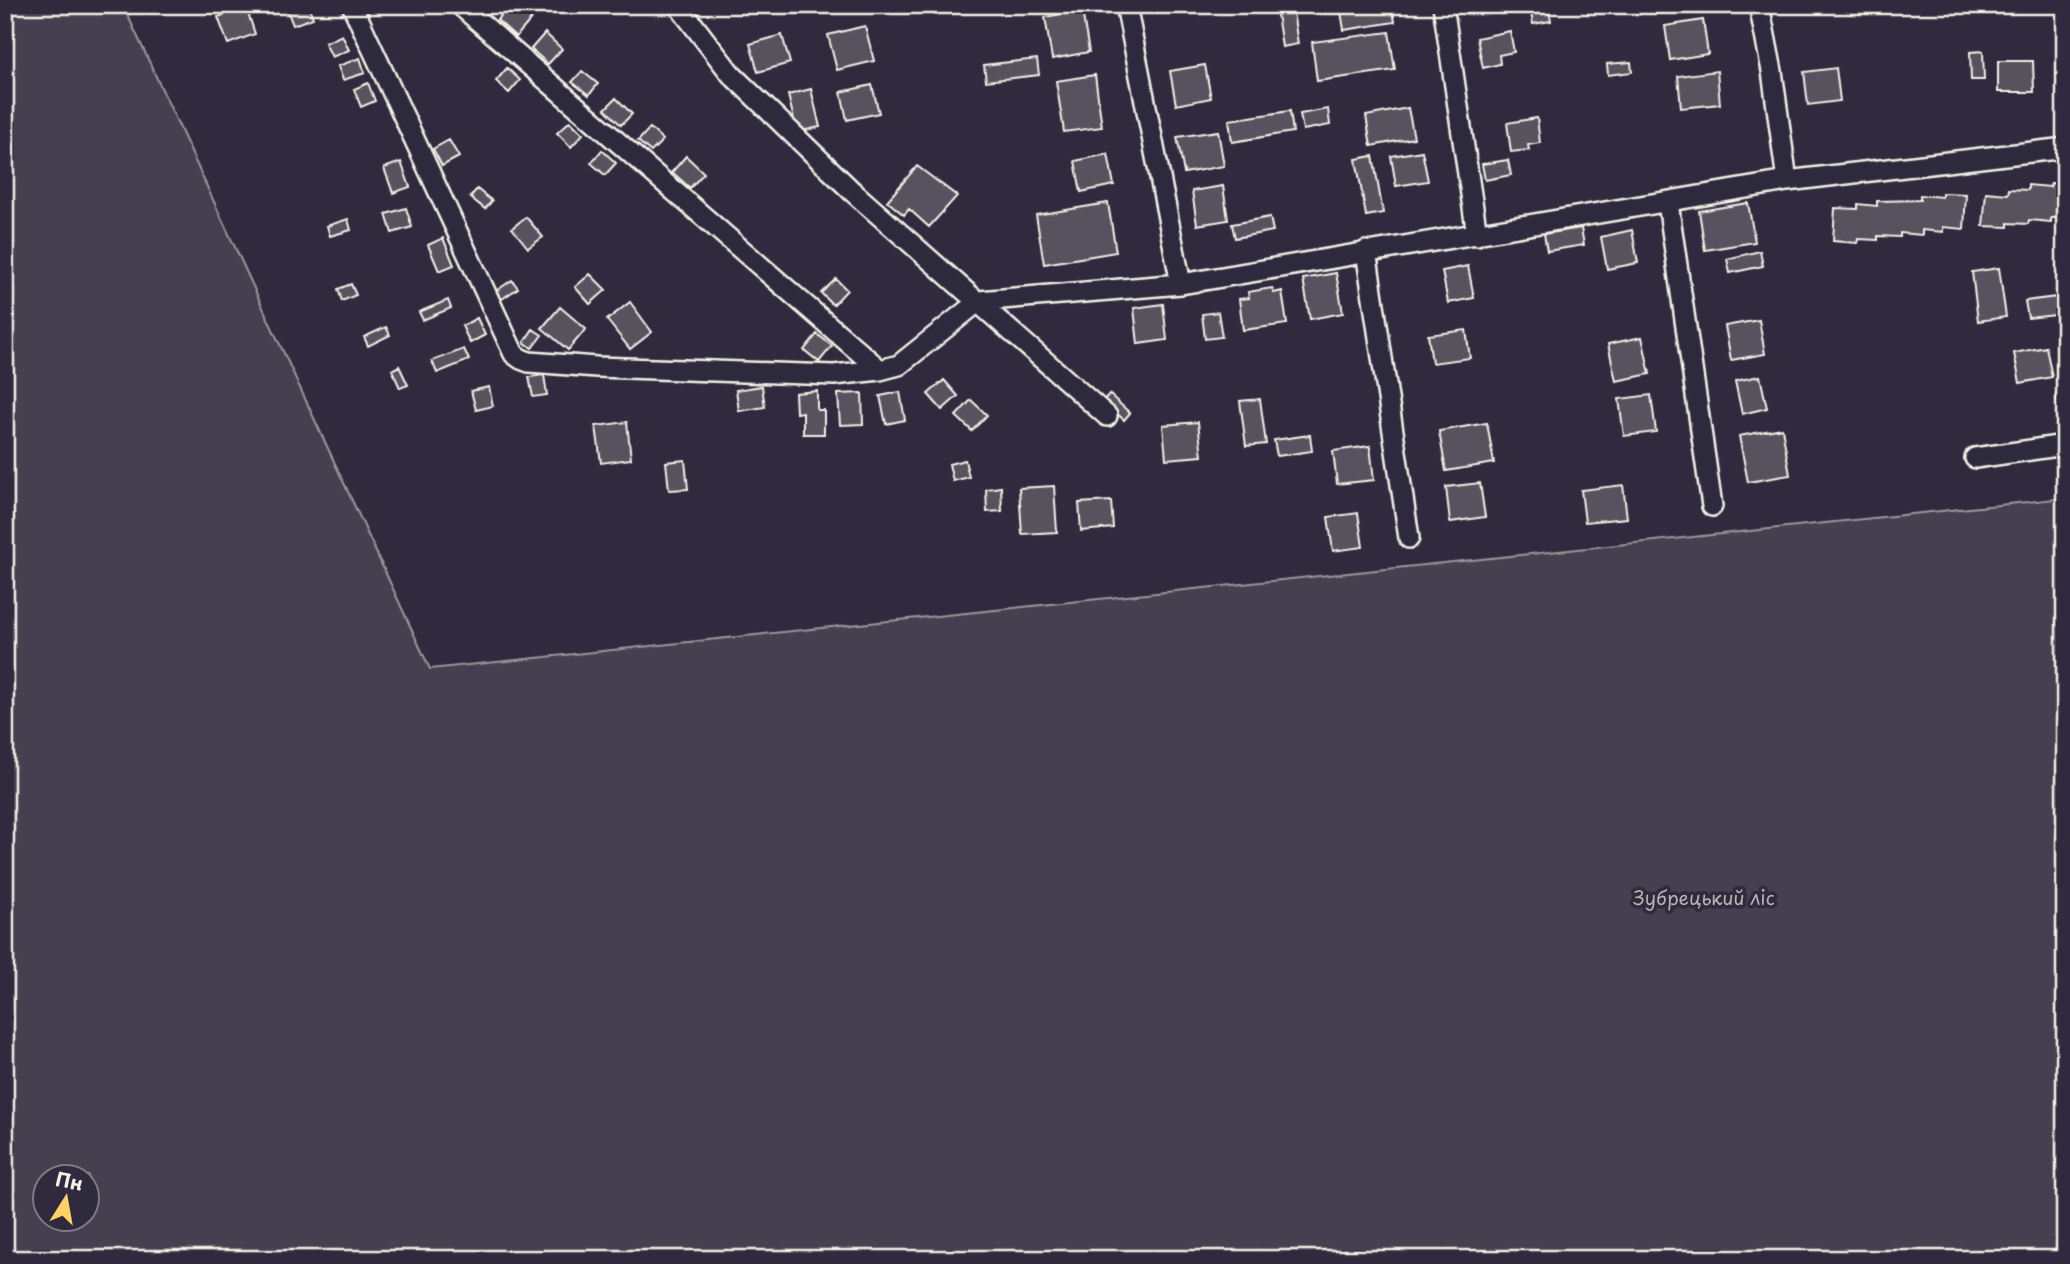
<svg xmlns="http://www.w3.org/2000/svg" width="2070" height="1264" font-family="'Playpen Sans',sans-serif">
  <rect width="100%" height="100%" fill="#2f2a3d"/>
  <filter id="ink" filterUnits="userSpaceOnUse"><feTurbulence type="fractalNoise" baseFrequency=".0143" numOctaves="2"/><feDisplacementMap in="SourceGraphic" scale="14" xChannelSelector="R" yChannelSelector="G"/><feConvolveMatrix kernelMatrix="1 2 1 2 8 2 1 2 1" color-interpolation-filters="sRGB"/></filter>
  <g filter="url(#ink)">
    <path fill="#454050" stroke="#9c989c" stroke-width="2" fill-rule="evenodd" d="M 5,5 L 123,5 L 430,669 L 2065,498 L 2065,1259 L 5,1259 ZM 46,1176 L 88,1176 L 88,1218 L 46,1218 Z"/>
    <path fill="#56525f" stroke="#f4f1e8" stroke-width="2" d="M 285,5 L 308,5 L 313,18 L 293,25 Z
      M 510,5 L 520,5 L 533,17 L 516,37 L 497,20 Z
      M 1292,5 L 1298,44 L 1282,47 L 1276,8 Z
      M 1340,5 L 1392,5 L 1395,22 L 1344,30 Z
      M 246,7 L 255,34 L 228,44 L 218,17 Z
      M 1082,10 L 1089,52 L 1052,59 L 1045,17 Z
      M 1549,10 L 1551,21 L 1533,24 L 1531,13 Z
      M 1703,20 L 1708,54 L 1670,60 L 1665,26 Z
      M 865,26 L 874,61 L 837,70 L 828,35 Z
      M 1510,31 L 1514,52 L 1499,55 L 1500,64 L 1483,68 L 1477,38 Z
      M 1389,32 L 1395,70 L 1317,81 L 1312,42 Z
      M 545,33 L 562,49 L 548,64 L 531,49 Z
      M 342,35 L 349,50 L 332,57 L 325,43 Z
      M 782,35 L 790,63 L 758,72 L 750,44 Z
      M 1983,51 L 1984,80 L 1971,80 L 1970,52 Z
      M 360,58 L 365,73 L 343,80 L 338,66 Z
      M 1037,59 L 1039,75 L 986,81 L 984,65 Z
      M 1998,61 L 2033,61 L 2034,92 L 1998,92 Z
      M 1631,62 L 1632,72 L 1608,75 L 1607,64 Z
      M 1205,65 L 1211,98 L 1176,105 L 1170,71 Z
      M 507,68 L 520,80 L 509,93 L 496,81 Z
      M 1836,68 L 1840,101 L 1808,105 L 1804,72 Z
      M 582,71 L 598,84 L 589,95 L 572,82 Z
      M 1717,71 L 1720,104 L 1681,108 L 1678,76 Z
      M 1095,75 L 1102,127 L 1064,132 L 1056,81 Z
      M 368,83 L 375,101 L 361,107 L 354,89 Z
      M 872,85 L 879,113 L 847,120 L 841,92 Z
      M 811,89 L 820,127 L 797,132 L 788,95 Z
      M 616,98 L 632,114 L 621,125 L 605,109 Z
      M 1408,108 L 1414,138 L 1371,146 L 1366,116 Z
      M 1328,109 L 1330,125 L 1303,130 L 1300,114 Z
      M 1290,111 L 1293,132 L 1232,142 L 1229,120 Z
      M 1537,118 L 1540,143 L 1528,145 L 1529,150 L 1511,152 L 1507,123 Z
      M 570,121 L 583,134 L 571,147 L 557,133 Z
      M 650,128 L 663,140 L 651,152 L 638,141 Z
      M 1218,131 L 1224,166 L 1184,173 L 1177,137 Z
      M 449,140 L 459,157 L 442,166 L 433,149 Z
      M 602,150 L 616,163 L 605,175 L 591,163 Z
      M 1422,151 L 1428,181 L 1396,186 L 1391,156 Z
      M 1108,154 L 1114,185 L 1081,192 L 1075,161 Z
      M 686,156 L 704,173 L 690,188 L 672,172 Z
      M 1373,156 L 1383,213 L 1366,216 L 1356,159 Z
      M 1508,160 L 1511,175 L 1485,180 L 1482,164 Z
      M 401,162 L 410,187 L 393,193 L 384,168 Z
      M 917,166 L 957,196 L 929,227 L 909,209 L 904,215 L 887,201 Z
      M 2051,183 L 2065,184 L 2065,218 L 2051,218 L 2051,222 L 2029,220 L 2028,224 L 2008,223 L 2008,227 L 1983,226 L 1986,192 L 2008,194 L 2009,189 L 2028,190 L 2028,185 L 2050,187 Z
      M 1223,186 L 1228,220 L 1197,225 L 1192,191 Z
      M 477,189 L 492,201 L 485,209 L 470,197 Z
      M 1942,193 L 1966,194 L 1964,229 L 1943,227 L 1943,232 L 1922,230 L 1922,235 L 1900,233 L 1900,237 L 1878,236 L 1878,240 L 1858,239 L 1857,243 L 1833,241 L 1835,208 L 1858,209 L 1858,204 L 1877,206 L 1877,201 L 1920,200 L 1920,195 L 1942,197 Z
      M 1108,203 L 1116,252 L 1044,264 L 1036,215 Z
      M 1748,203 L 1755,242 L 1705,250 L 1699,211 Z
      M 406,208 L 412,227 L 392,233 L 386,214 Z
      M 526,217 L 543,237 L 528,248 L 512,228 Z
      M 1270,217 L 1273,231 L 1235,238 L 1232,224 Z
      M 348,219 L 351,230 L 330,236 L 327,226 Z
      M 1581,228 L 1584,245 L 1547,251 L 1544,234 Z
      M 1632,230 L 1638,263 L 1607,269 L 1601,237 Z
      M 443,238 L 454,265 L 439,271 L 428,245 Z
      M 1760,251 L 1763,266 L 1730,273 L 1727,259 Z
      M 1468,266 L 1474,298 L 1448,303 L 1442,271 Z
      M 1999,268 L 2006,317 L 1978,321 L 1972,272 Z
      M 1336,273 L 1343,313 L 1310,319 L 1303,279 Z
      M 590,274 L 606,290 L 590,304 L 575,287 Z
      M 836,279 L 847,290 L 833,305 L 821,293 Z
      M 512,280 L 518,288 L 502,299 L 496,291 Z
      M 351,284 L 356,295 L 342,301 L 338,289 Z
      M 1272,288 L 1274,293 L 1282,291 L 1287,324 L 1243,330 L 1239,299 L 1249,298 L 1248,292 Z
      M 2065,296 L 2065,314 L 2028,318 L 2025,301 Z
      M 448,300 L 451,308 L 423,320 L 419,312 Z
      M 630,302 L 652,332 L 630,349 L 607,320 Z
      M 1163,304 L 1167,340 L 1138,344 L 1134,308 Z
      M 560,307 L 586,329 L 568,350 L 542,328 Z
      M 1218,312 L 1222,337 L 1205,339 L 1202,314 Z
      M 477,318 L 485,335 L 470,343 L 462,326 Z
      M 1759,320 L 1765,354 L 1731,360 L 1725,326 Z
      M 386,327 L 390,335 L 368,346 L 364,337 Z
      M 533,329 L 542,335 L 532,348 L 524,342 Z
      M 1466,330 L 1470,358 L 1432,363 L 1428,335 Z
      M 817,334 L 832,346 L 819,362 L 804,350 Z
      M 1642,337 L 1650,374 L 1616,381 L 1608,344 Z
      M 2046,347 L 2052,377 L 2020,383 L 2014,353 Z
      M 464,349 L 469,360 L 437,373 L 432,361 Z
      M 399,366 L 408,385 L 400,388 L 392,370 Z
      M 544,375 L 547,395 L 533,397 L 529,377 Z
      M 1760,376 L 1767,408 L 1742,414 L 1735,381 Z
      M 944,380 L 958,396 L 942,410 L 928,394 Z
      M 762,386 L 765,407 L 739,411 L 736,390 Z
      M 489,387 L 493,406 L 476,410 L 471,391 Z
      M 817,391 L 817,410 L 824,410 L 824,434 L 803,434 L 803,412 L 796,413 L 795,393 Z
      M 900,392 L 905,420 L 886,424 L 880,396 Z
      M 862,393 L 863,424 L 840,425 L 838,394 Z
      M 1109,394 L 1130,413 L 1124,420 L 1103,401 Z
      M 2065,394 L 2065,428 L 2062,428 L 2056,395 Z
      M 1651,395 L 1656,432 L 1624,436 L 1619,399 Z
      M 1260,399 L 1266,444 L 1246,446 L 1240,401 Z
      M 971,400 L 987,415 L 972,431 L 956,416 Z
      M 627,422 L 631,459 L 601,463 L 596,426 Z
      M 1198,422 L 1202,456 L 1166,459 L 1163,425 Z
      M 1487,423 L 1494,463 L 1446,471 L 1439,431 Z
      M 1782,428 L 1790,475 L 1748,482 L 1739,436 Z
      M 1310,435 L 1312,451 L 1277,456 L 1274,440 Z
      M 1370,446 L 1374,480 L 1337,484 L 1333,451 Z
      M 685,460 L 688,489 L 669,490 L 666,462 Z
      M 965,460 L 969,477 L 953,481 L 949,464 Z
      M 1480,483 L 1485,517 L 1450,522 L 1446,487 Z
      M 1623,485 L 1627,518 L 1585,522 L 1581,490 Z
      M 1054,486 L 1057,532 L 1022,534 L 1019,488 Z
      M 1001,487 L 1002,511 L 987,512 L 986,489 Z
      M 1111,501 L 1113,528 L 1081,531 L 1079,503 Z
      M 1358,513 L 1363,547 L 1333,551 L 1328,517 Z"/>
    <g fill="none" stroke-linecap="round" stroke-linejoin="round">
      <g stroke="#f4f1e8" stroke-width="24">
        <path id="street" d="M 352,5 L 514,354 L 521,359 L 529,362 L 597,367 L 834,375 L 880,370 L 899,365 L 979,301 L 1181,284 L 1787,181 L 2065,148
          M 460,5 L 880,370
          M 678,5 L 731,74 L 853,192 L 1107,416
          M 1126,5 L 1181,284
          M 1443,5 L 1477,235
          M 1759,5 L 1772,71 L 1787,181
          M 1668,203 L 1712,506
          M 1366,251 L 1409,538
          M 1975,458 L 2065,445"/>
      </g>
      <use href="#street" stroke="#2f2a3d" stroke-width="19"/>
    </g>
  </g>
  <g text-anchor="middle" stroke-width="7" stroke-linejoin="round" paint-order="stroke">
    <g font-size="19" fill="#b7b3b3" stroke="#2f2a3d">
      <text x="1704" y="905">Зубрецький ліс</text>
    </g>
  </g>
  <rect width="2070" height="1264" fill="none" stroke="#2f2a3d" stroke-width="28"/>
  <rect x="14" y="14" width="2042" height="1236" fill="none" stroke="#f4f1e8" stroke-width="2.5" filter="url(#ink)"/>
  <g transform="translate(66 1198) rotate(11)"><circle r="33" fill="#2f2a3d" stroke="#7e7a81" stroke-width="2"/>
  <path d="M0-5L12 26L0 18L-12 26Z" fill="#ffd166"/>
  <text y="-10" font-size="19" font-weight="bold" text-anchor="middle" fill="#f4f1e8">Пн</text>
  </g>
</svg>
